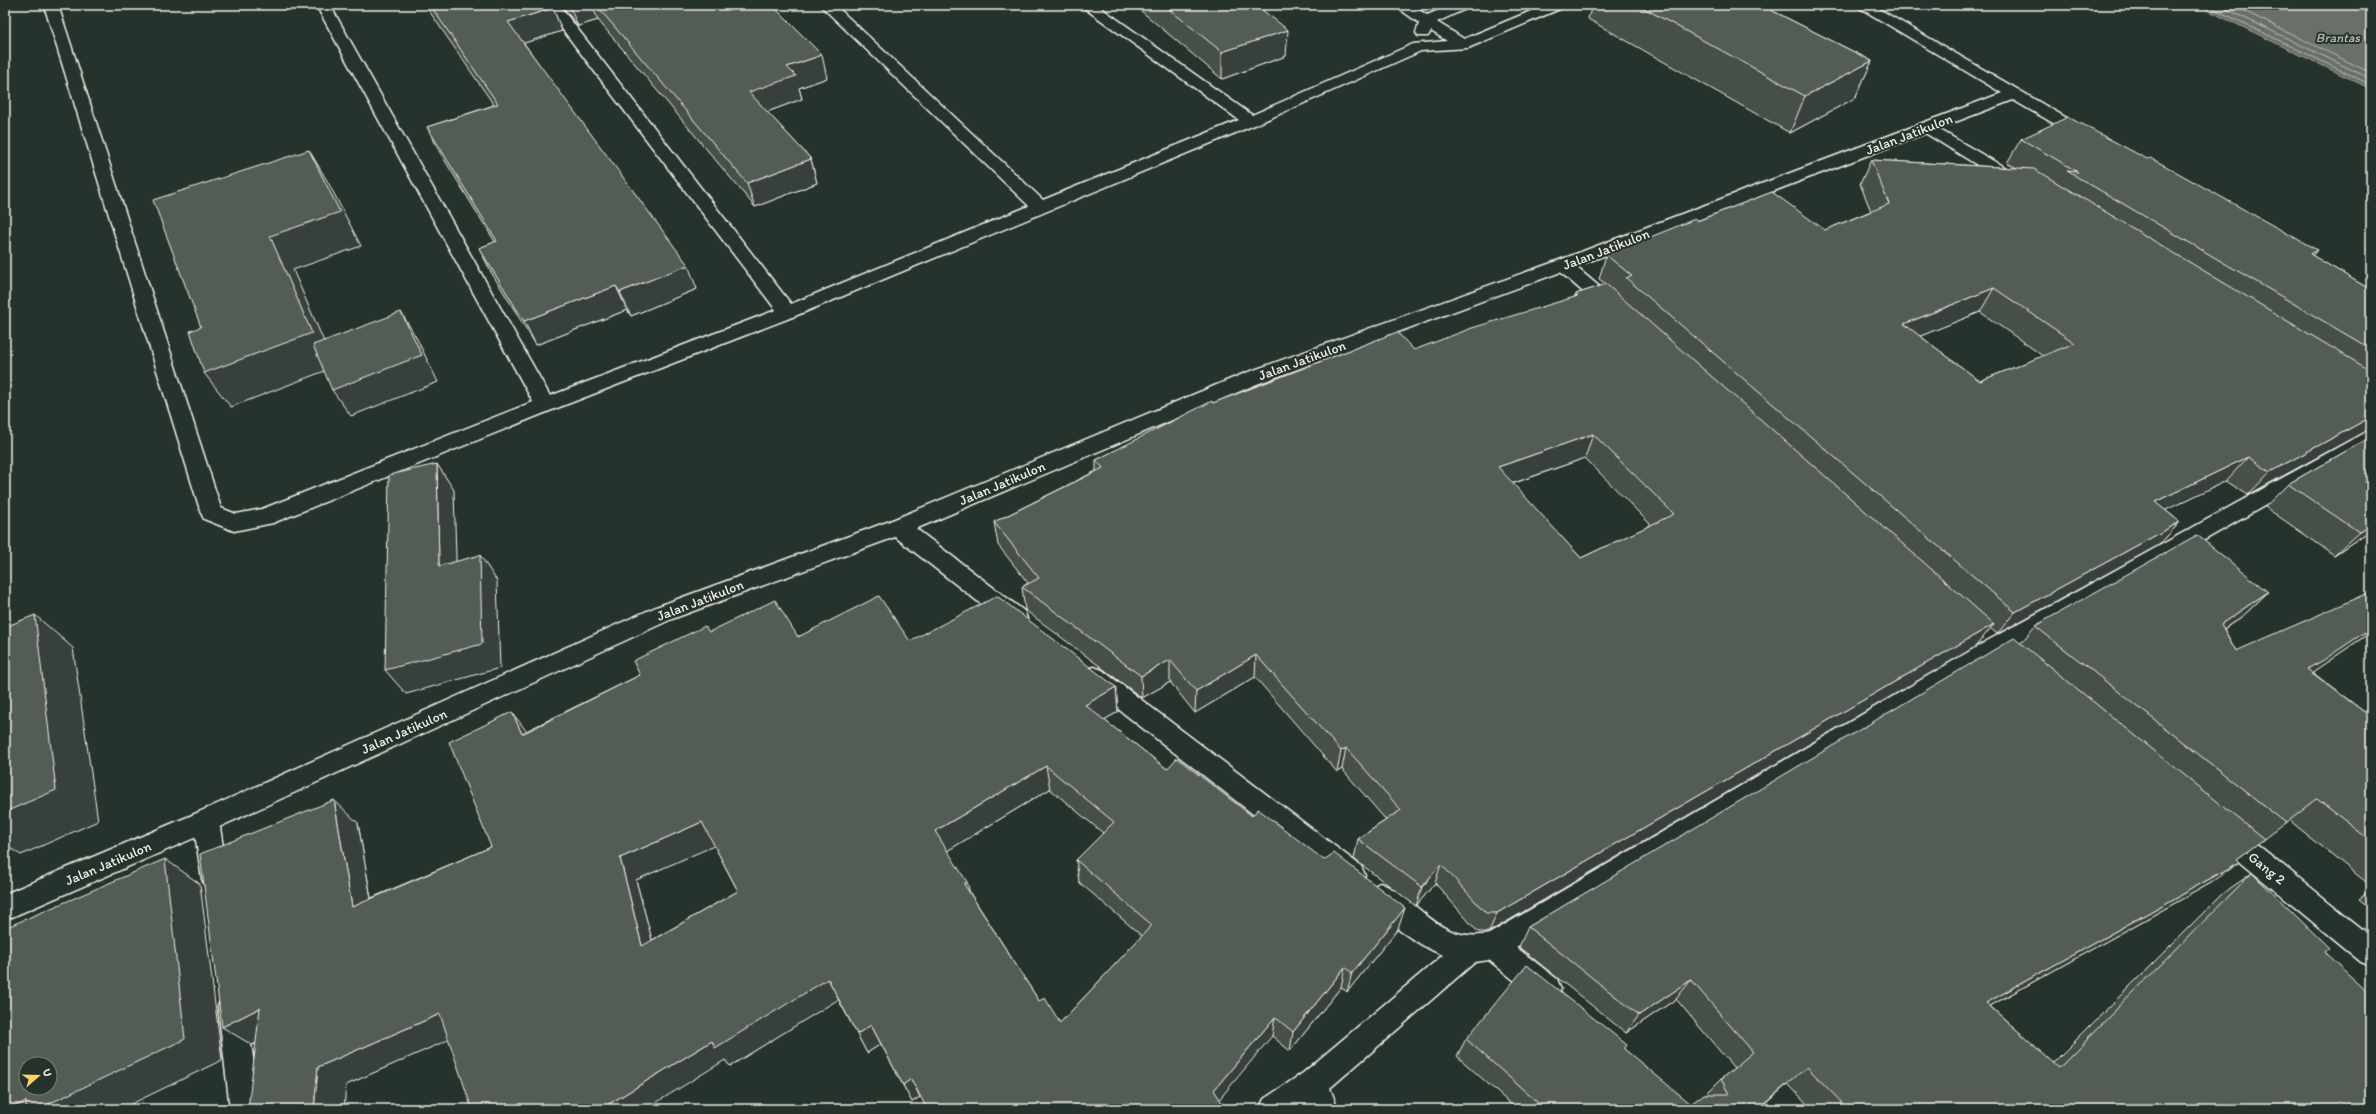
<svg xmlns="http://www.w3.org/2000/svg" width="2376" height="1114" font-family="Itim,sans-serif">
  <rect width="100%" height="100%" fill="#26332d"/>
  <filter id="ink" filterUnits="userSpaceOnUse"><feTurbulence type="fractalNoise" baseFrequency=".025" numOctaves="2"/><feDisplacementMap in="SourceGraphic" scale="8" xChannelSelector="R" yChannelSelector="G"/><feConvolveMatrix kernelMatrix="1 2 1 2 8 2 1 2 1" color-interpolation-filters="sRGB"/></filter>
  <g filter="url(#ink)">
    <path fill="#676f68" stroke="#9fa39b" d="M 2197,5 L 2371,5 L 2371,89 Z"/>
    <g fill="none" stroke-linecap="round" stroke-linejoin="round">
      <path stroke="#bcbdb5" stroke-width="1" d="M 2206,5 L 2371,85
        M 2218,5 L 2371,79
        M 2232,5 L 2371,73"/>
      <g stroke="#f4f1e8" stroke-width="3">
        <path id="lane" d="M 44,5 L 58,5 L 221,508 L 236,514 L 262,509 L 533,402 L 316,5 L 330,5 L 550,396 L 776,310 L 544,5 L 559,5 L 791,304 L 1029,206 L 820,5 L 835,5 L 1043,200 L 1239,120 L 1080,5 L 1097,5 L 1252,115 L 1413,44 L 1447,41 L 1431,31 L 1428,36 L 1418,36 L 1416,33 L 1419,23 L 1394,5 L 1411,5 L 1427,15 L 1451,5 L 1470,5 L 1468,8 L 1437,22 L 1464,39 L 1545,5 L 1564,5 L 1562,8 L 1468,48 L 1421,51 L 1257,124 L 795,316 L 552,410 L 273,523 L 234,531 L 204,519 L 201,513 Z"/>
      </g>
      <g stroke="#f4f1e8" stroke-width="3">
        <path id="street" d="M 1928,123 L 2023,178 L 2025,182 L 2023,186 L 2011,186 L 1922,131 L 1920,128 L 1922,125 Z
          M 1563,259 L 1569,261 L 1621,305 L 1623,309 L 1621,313 L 1614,315 L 1607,313 L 1557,269 L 1554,265 L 1557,261 Z
          M 2371,429 L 2371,445 L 2003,655 L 1516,947 L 1557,979 L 1561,989 L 1557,999 L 1547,1003 L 1537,999 L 1489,960 L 1475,962 L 1330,1088 L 1338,1109 L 1308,1109 L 1307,1105 L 1300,1109 L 1259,1109 L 1264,1099 L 1303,1073 L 1443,955 C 1420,946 1377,919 1367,896 L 1371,887 L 1380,883 C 1421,899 1436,944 1489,934 L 1987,641 Z
          M 898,519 L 906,521 L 1024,611 L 1027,618 L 1024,625 L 1016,627 L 1008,625 L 890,533 L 887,527 L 890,521 Z
          M 1094,667 L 1102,670 L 1361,866 L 1365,875 L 1361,884 L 1352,887 L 1343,884 L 1086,684 L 1082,677 L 1086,670 Z
          M 206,809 L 215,813 L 219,821 L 228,879 L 224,888 L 215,891 L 206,888 L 202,879 L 193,821 L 197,813 Z
          M 2224,821 L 2233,825 L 2371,936 L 2371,966 L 2361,962 L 2215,841 L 2211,833 L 2215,825 Z
          M 232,992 L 242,996 L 246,1006 L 260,1109 L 230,1109 L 218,1006 L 222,996 Z"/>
      </g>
      <g stroke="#f4f1e8" stroke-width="3">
        <path id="secondary" d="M 1855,5 L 1872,5 L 2091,132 L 2093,135 L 2091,138 L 2079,138 L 2013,100 L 1569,269 L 1257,384 L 906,533 L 672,619 L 215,829 L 5,920 L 5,894 L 197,813 L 656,607 L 890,521 L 1243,374 L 1557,261 L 2002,93 Z"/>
      </g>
      <use href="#lane" fill="#26332d" fill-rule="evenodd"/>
      <use href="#street" fill="#26332d" fill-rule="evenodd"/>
      <use href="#secondary" fill="#26332d" fill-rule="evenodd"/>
    </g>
    <path fill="#474f49" stroke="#f4f1e8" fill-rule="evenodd" d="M 425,5 L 551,5 L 553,8 L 562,31 L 524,43 L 697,289 L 631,316 L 627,310 L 536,345 L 491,272 L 479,248 L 495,242 L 439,151 L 427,127 L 494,105 Z
      M 561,5 L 772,5 L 827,78 L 799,88 L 802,99 L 767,112 L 811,159 L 817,183 L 755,207 L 598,20 L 578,26 Z
      M 1134,5 L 1256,5 L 1286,56 L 1222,79 Z
      M 1592,5 L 1761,5 L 1872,61 L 1855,98 L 1790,133 L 1588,19 Z
      M 2021,139 L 2313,256 L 2371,290 L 2371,428 L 2248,495 L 2226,481 L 2165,510 L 2180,522 L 2159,545 L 1997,634 L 1990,628 L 1975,647 L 1489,932 L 1478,932 L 1435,883 L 1416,906 L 1354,859 L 1358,839 L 1386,820 L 1342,769 L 1337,772 L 1255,677 L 1195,713 L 1170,682 L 1142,698 L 1025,610 L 1022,587 L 1028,583 L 998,545 L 994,522 L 1096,471 L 1096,460 L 1213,403 L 1414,350 L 1575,297 L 1576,294 L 1606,284 L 1599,279 L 1606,255 L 1697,221 L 1825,230 L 1871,211 L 1860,184 L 1871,160 L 2017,168 L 2007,163 ZM 1980,312 L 2043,356 L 1980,381 L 1920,336 ZM 1585,458 L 1651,525 L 1581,558 L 1512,484 Z
      M 2371,437 L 2371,530 L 2334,555 L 2265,507 L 2288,484 Z
      M 2268,592 L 2244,615 L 2224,629 L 2236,651 L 2371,632 L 2312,672 L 2371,717 L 2371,886 L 2289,820 L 2237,859 L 2211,883 L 1990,1006 L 2053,1063 L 2222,894 L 2252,873 L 2324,952 L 2371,1109 L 1812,1109 L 1788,1084 L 1759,1109 L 1516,1109 L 1457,1056 L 1466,1039 L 1691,1104 L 1706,1094 L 1721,1079 L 1734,1068 L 1676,999 L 1626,1033 L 1519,947 L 1528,927 L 2021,643 L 2035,626 Z
      M 709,632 L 910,641 L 1116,687 L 1118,712 L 1104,720 L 1167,769 L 1398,929 L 1347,992 L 1341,987 L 1290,1051 L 1272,1036 L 920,1097 L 912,1102 L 881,1044 L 867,1053 L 857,1034 L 838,999 L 730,1066 L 725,1060 L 449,1039 L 346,1085 L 256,1044 L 252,1045 L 358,823 L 371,898 L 491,847 L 526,731 L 640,675 ZM 1050,789 L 1103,833 L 1076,860 L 1079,882 L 1142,936 L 1060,1023 L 1039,1001 L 970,893 L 947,851 ZM 714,845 L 738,891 L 652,940 L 636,880 Z
      M 2371,890 L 2371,910 L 2359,900 Z"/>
    <path fill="#39403c" stroke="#f4f1e8" d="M 569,5 L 592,5 L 598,20 L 578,26 Z
      M 553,8 L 562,31 L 518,45 L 508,22 Z
      M 1288,30 L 1286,56 L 1222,79 L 1222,52 Z
      M 822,55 L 827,78 L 799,88 L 802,99 L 756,116 L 749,92 L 787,67 Z
      M 1872,61 L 1855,98 L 1790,133 L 1805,96 Z
      M 309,150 L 329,184 L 361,246 L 293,270 L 335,367 L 231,407 L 204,373 L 270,236 Z
      M 811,159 L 817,183 L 755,207 L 747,183 Z
      M 2317,250 L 2298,274 L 2310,254 Z
      M 688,265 L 697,289 L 631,316 L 620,292 Z
      M 616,286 L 627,310 L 536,345 L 524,321 Z
      M 1994,288 L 1980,312 L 1891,348 L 1904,324 Z
      M 401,312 L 417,339 L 438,382 L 351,416 L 332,390 Z
      M 2371,417 L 2371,428 L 2248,495 L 2270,472 Z
      M 1593,434 L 1585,458 L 1491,491 L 1498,467 Z
      M 2248,457 L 2226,481 L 2135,525 L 2155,502 Z
      M 437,464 L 454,490 L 457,591 L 439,566 Z
      M 2180,522 L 2159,545 L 1997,634 L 2015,612 Z
      M 2371,524 L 2371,530 L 2334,555 L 2359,532 Z
      M 480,555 L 497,581 L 500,668 L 406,694 L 385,670 Z
      M 2268,592 L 2244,615 L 2197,647 L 2221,624 Z
      M 35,615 L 73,648 L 98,821 L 21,855 L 5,845 L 5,812 Z
      M 1994,624 L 1975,647 L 1489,932 L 1497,913 Z
      M 2371,628 L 2371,632 L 2295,684 L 2307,669 Z
      M 1256,655 L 1255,677 L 1195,713 L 1196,691 Z
      M 1170,660 L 1170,682 L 1142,698 L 1141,676 Z
      M 1116,687 L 1118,712 L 1088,729 L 1085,705 Z
      M 512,712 L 530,736 L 522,734 Z
      M 1346,748 L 1342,769 L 1337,772 L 1341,751 Z
      M 1046,766 L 1050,789 L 942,854 L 935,831 Z
      M 334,800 L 358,823 L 376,928 L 352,907 Z
      M 702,822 L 716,845 L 636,880 L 659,966 L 642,946 L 620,858 Z
      M 165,859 L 200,884 L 222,1060 L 121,1109 L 10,1109 L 26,1101 Z
      M 2240,862 L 2211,883 L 1963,1021 L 1986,1003 Z
      M 1441,864 L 1435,883 L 1416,906 L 1422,887 Z
      M 967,882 L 973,904 L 964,884 Z
      M 1405,908 L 1398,929 L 1347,992 L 1352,973 Z
      M 1345,967 L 1341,987 L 1290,1051 L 1293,1032 Z
      M 828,979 L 839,999 L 730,1066 L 725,1060 L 646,1109 L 605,1109 L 604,1107 L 712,1041 Z
      M 1691,980 L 1676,999 L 1626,1033 L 1639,1015 Z
      M 260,1008 L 289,1028 L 252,1045 L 222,1027 Z
      M 440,1014 L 464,1033 L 346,1085 L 344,1109 L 314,1109 L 318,1067 Z
      M 1275,1017 L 1272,1036 L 1213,1107 L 1214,1090 Z
      M 871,1025 L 881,1044 L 867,1053 L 857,1034 Z
      M 911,1079 L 920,1097 L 912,1102 L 903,1085 Z"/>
    <path fill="#525c55" stroke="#f4f1e8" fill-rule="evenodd" d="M 430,5 L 551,5 L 553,8 L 508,22 L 688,265 L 620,292 L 616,286 L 524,321 L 479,248 L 497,241 L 427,127 L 498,104 Z
      M 596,5 L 772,5 L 822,55 L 787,67 L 796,76 L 749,92 L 811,159 L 747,183 Z
      M 1164,5 L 1256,5 L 1288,30 L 1222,52 Z
      M 1638,5 L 1761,5 L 1872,61 L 1805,96 Z
      M 2068,117 L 2147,159 L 2151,158 L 2317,250 L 2310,254 L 2371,290 L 2371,349 L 2067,171 L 2078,172 L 2021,139 Z
      M 309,150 L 340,212 L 270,236 L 312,333 L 204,373 L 190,331 L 201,327 L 153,200 Z
      M 1871,160 L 2034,169 L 2371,371 L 2371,417 L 2270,472 L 2248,457 L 2155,502 L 2180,522 L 2015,612 L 1626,278 L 1632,276 L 1606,255 L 1695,219 L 1697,221 L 1772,192 L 1825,230 L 1889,204 ZM 1994,288 L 2075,343 L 1980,381 L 1904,324 Z
      M 1606,284 L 1994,624 L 1497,913 L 1486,913 L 1441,864 L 1422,887 L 1358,839 L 1401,810 L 1346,748 L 1341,751 L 1256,655 L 1196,691 L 1170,660 L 1141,676 L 1022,587 L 1039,578 L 994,522 L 1103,468 L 1096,460 L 1212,401 L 1213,403 L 1397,332 L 1414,350 L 1472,328 L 1578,296 L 1576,294 ZM 1593,434 L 1674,514 L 1581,558 L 1498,467 Z
      M 401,312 L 422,355 L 332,390 L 313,345 Z
      M 2371,437 L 2371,524 L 2359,532 L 2288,484 Z
      M 437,464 L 439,566 L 480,555 L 482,644 L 385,670 L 389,475 Z
      M 2197,535 L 2268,592 L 2221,624 L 2236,651 L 2371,592 L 2371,628 L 2322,661 L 2307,669 L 2371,717 L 2371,841 L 2317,799 L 2286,823 L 2035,626 Z
      M 879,596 L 910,641 L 997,596 L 1116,687 L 1085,705 L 1167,769 L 1177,758 L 1252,816 L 1258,809 L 1324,860 L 1334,853 L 1405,908 L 1352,973 L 1345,967 L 1293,1032 L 1275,1017 L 1214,1090 L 1226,1109 L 927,1109 L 911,1079 L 903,1085 L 871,1025 L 857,1034 L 828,979 L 715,1048 L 712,1041 L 604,1107 L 605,1109 L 472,1109 L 440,1014 L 318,1067 L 314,1109 L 248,1109 L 260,1008 L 222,1027 L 200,854 L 334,800 L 352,907 L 491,847 L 449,742 L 512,712 L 522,734 L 640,675 L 633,661 L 705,626 L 709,632 L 775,600 L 798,637 ZM 1046,766 L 1114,822 L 1076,860 L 1152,925 L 1060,1023 L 1045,998 L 1039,1001 L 964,884 L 967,882 L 935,831 ZM 702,822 L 738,891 L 642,946 L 620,858 Z
      M 35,615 L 56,790 L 5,812 L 5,627 Z
      M 2014,638 L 2264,839 L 2237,859 L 2240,862 L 1986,1003 L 2059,1067 L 2252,873 L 2329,948 L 2324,952 L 2371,995 L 2371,1109 L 1848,1109 L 1807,1067 L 1758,1109 L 1545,1109 L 1466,1039 L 1527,965 L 1627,1045 L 1624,1049 L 1691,1104 L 1704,1094 L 1729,1094 L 1721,1079 L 1753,1052 L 1691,980 L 1639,1015 L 1528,927 Z
      M 165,859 L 185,1039 L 38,1109 L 26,1109 L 26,1101 L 10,1109 L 5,1109 L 5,928 ZM 26,1064 L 50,1064 L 50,1088 L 26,1088 Z"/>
  </g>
  <g text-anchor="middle" stroke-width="4" stroke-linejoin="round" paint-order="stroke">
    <g font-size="13" font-style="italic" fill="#bcbdb5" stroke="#26332d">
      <text x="2338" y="42">Brantas</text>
    </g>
    <g font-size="14" fill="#f4f1e8" stroke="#26332d">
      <text transform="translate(1909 134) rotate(-21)" y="5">Jalan Jatikulon</text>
      <text transform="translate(1606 249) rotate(-21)" y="5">Jalan Jatikulon</text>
      <text transform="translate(1302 360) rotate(-20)" y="5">Jalan Jatikulon</text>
      <text transform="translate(1002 483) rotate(-23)" y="5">Jalan Jatikulon</text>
      <text transform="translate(700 600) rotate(-21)" y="5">Jalan Jatikulon</text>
      <text transform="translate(404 731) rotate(-24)" y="5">Jalan Jatikulon</text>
      <text transform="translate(108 863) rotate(-23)" y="5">Jalan Jatikulon</text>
      <text transform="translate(2267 868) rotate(39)" y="5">Gang 2</text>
    </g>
  </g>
  <rect width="2376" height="1114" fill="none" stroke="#26332d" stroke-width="20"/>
  <rect x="10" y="10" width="2356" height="1094" fill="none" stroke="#f4f1e8" stroke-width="1.5" filter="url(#ink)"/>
  <g transform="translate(38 1076) rotate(70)"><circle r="19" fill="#26332d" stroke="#787f78"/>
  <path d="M0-3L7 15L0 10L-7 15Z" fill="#ffd166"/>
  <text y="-6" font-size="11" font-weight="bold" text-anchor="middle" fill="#f4f1e8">U</text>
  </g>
</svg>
